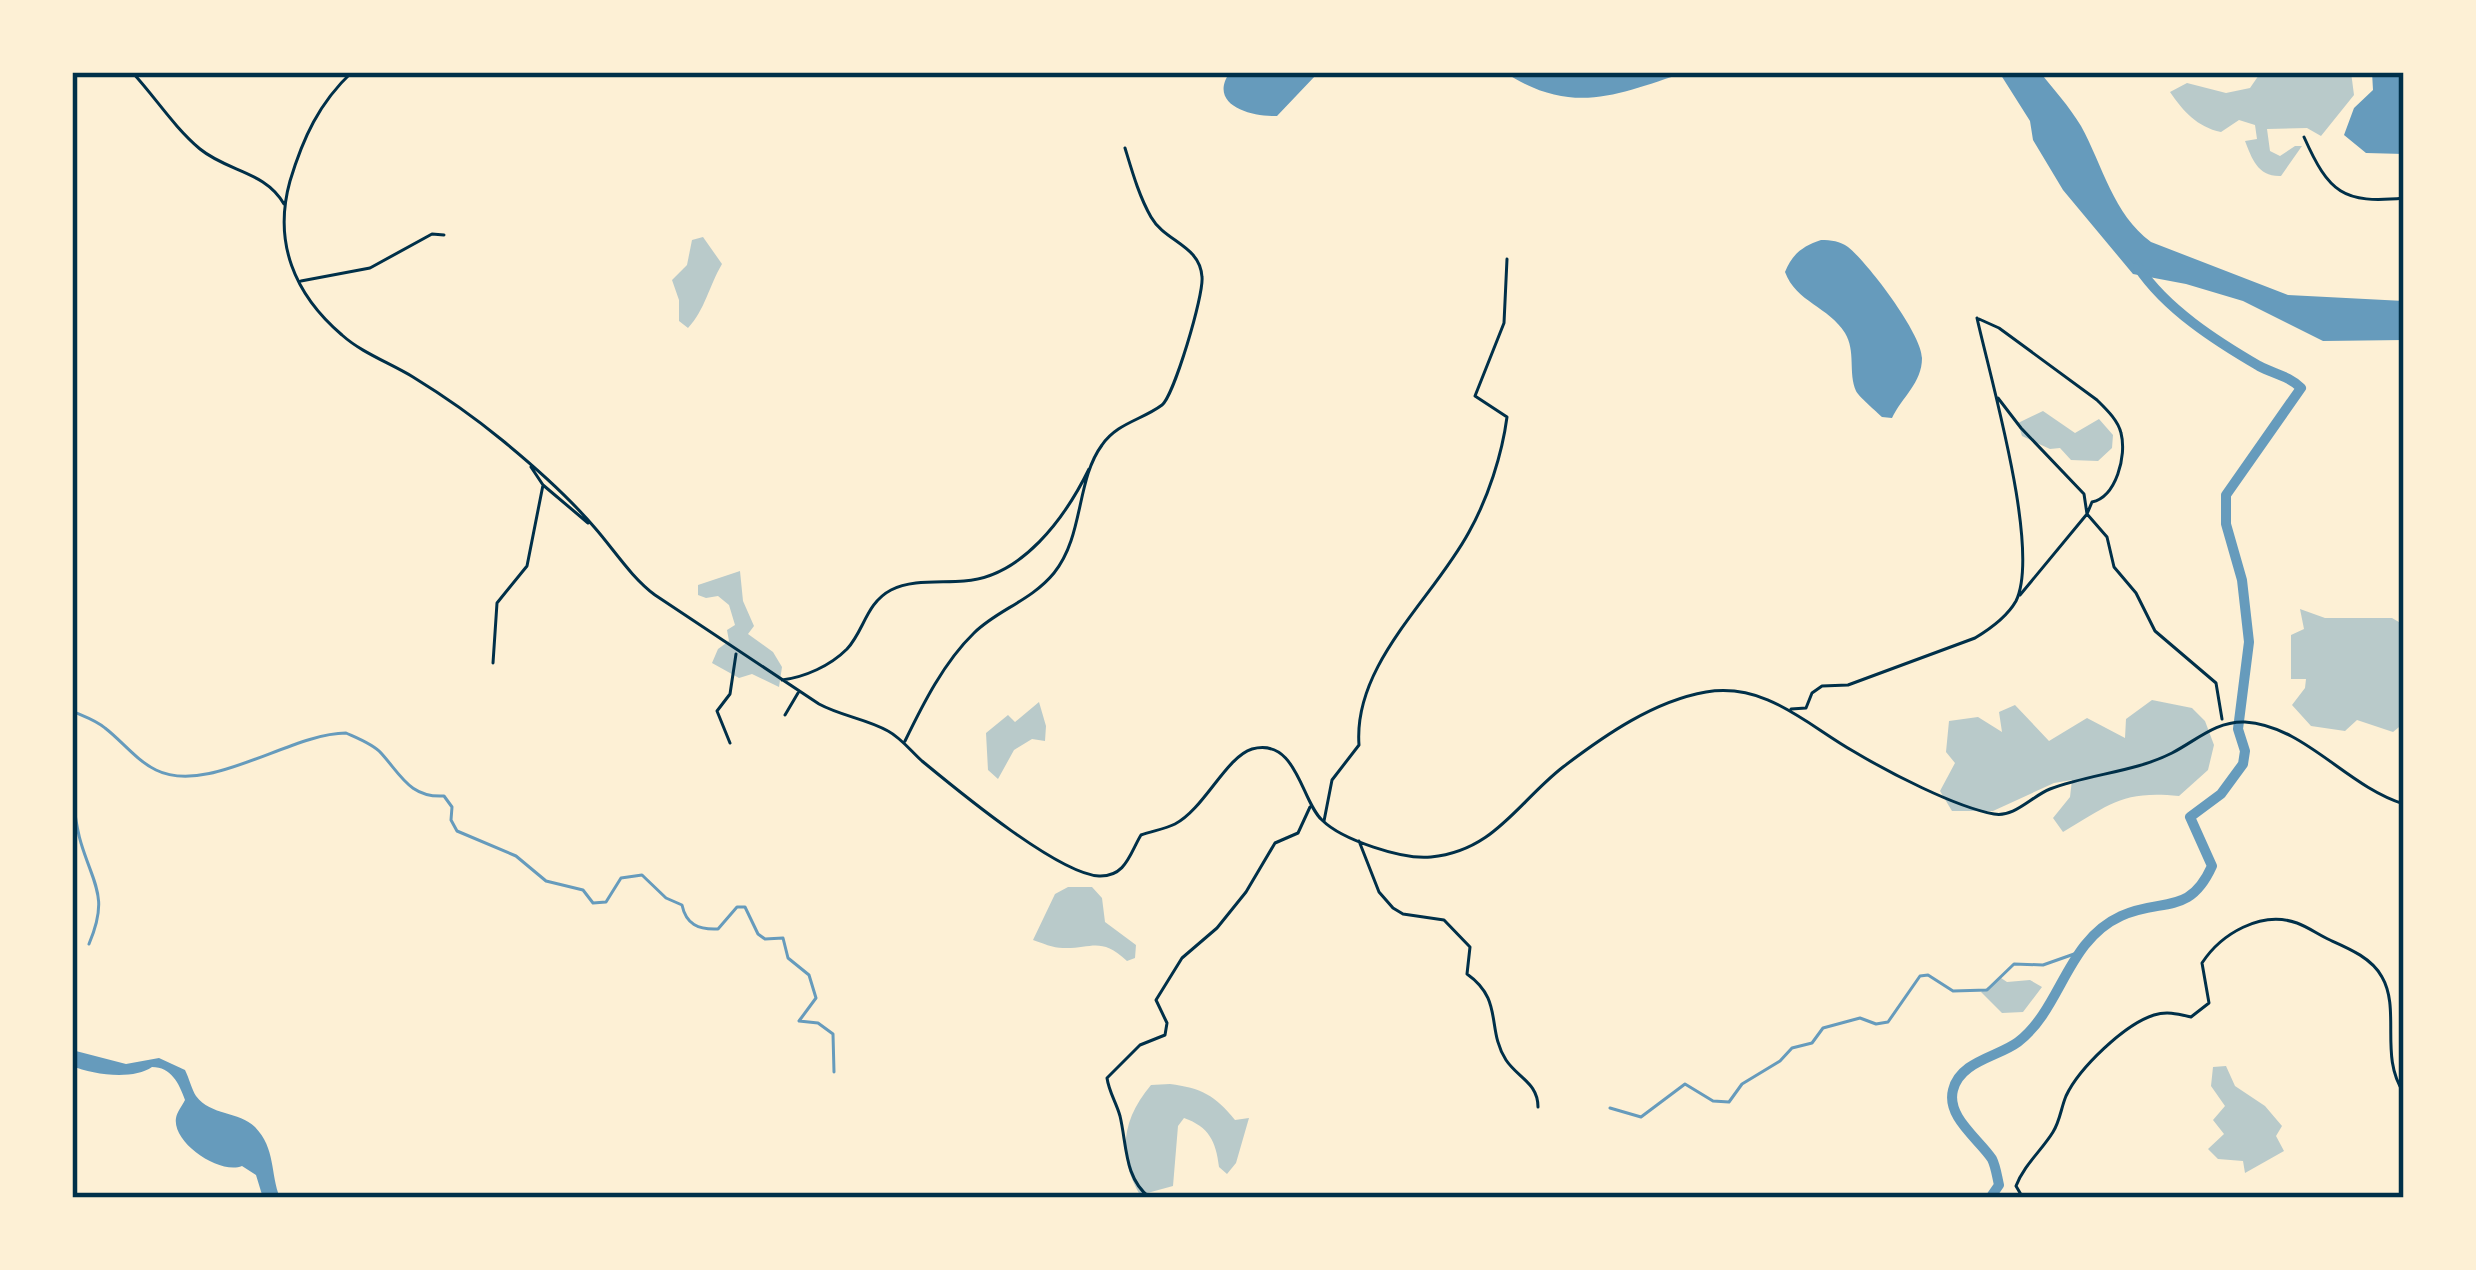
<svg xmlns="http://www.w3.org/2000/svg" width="2476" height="1270" font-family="'Varela Round',sans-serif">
  <rect width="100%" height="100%" fill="#fdf0d5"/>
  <path fill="#b9caca" d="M 2261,72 L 2351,72 L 2354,95 L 2321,136 L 2307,128 L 2267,129 L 2270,151 L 2280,156 L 2295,146 L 2302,146 L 2281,176 C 2258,177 2252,159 2245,141 L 2257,139 L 2255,125 L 2239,120 L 2221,132 C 2197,127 2183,111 2170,92 L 2187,83 L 2226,93 L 2250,88 Z
    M 703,237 L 722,264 C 709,286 705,310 688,328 L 679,321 L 679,300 L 672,280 L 687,265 L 692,240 Z
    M 2043,411 L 2075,433 L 2099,419 L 2113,435 L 2112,448 L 2098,461 L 2071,460 L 2060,448 L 2050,449 L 2022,436 L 2018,423 Z
    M 740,571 L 743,601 L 754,626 L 748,634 L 773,652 L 782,667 L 779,687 L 752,674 L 739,678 L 712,663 L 718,649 L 729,641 L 727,630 L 735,625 L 729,605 L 718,596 L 706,598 L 698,595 L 698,585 Z
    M 2300,609 L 2325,618 L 2392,618 L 2404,625 L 2404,723 L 2393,732 L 2357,720 L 2345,731 L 2311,726 L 2292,705 L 2305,688 L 2306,679 L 2291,679 L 2291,635 L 2304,629 Z
    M 2152,700 L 2192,708 L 2205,721 L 2214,745 L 2208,770 L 2179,796 C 2122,790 2109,805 2063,832 L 2053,818 L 2070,797 L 2072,780 L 2054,783 L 1993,811 L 1952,811 L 1940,791 L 1955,763 L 1946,752 L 1949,721 L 1978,717 L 2002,732 L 1999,712 L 2015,705 L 2049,741 L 2087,718 L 2125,738 L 2126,719 Z
    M 1039,702 L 1046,726 L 1045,741 L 1032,739 L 1014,750 L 998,779 L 988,770 L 986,733 L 1008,715 L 1015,722 Z
    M 1068,887 L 1092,887 L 1102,898 L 1105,922 L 1136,945 L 1135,958 L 1127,961 C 1100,936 1092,949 1063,948 C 1053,948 1042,943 1033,940 L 1055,894 Z
    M 2001,978 L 2007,982 L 2030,980 L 2042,987 L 2023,1012 L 2002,1013 L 1981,992 Z
    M 2226,1066 L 2235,1086 L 2265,1106 L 2282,1126 L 2276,1136 L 2284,1151 L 2245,1173 L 2243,1161 L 2218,1159 L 2208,1149 L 2224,1134 L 2213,1120 L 2225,1106 L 2211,1086 L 2213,1067 Z
    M 1170,1084 C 1201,1088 1215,1095 1235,1120 L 1249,1118 L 1236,1163 L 1227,1174 L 1219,1167 C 1216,1141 1209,1127 1184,1118 L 1178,1126 L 1173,1186 L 1140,1195 C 1117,1156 1122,1119 1151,1085 Z"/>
  <path fill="#669bbc" d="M 1230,72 L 1316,72 L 1316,75 L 1277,116 C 1251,117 1207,105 1230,72 Z
    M 1504,72 L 1687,72 C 1617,94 1574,117 1504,72 Z
    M 1999,72 L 2040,72 C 2054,90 2069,106 2081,126 C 2103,166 2113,214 2151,242 L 2288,295 L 2404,301 L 2404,340 L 2323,341 L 2243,301 L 2186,284 L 2133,274 L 2063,190 L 2033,140 L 2030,121 Z
    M 2372,72 L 2404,72 L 2404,154 L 2366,153 L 2344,135 L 2354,108 L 2373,90 Z
    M 1821,240 C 1831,240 1840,241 1848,247 C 1868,263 1922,334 1922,358 C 1922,383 1902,397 1892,418 L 1882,417 C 1877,412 1858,396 1856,391 C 1848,373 1856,351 1845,333 C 1829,307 1796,302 1785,272 C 1792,254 1803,246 1821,240 Z
    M 72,1050 L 126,1064 L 159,1058 L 185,1070 C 189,1078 192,1090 196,1096 C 211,1116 239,1111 255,1127 C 276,1149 270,1173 280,1198 L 263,1198 L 256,1175 L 242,1166 C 220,1175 172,1143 176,1118 C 177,1112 182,1106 185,1100 C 179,1083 171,1067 152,1067 C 134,1080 93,1075 72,1066 Z"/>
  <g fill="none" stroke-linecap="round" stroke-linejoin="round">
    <path stroke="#669bbc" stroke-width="3" d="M 72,711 C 83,716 96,720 105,728 C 122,741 137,761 156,770 C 208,796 291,733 346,733 C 357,738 373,744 381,753 C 401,775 410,798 444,796 L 452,807 L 451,820 L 457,831 L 516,856 L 546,881 L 583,890 L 593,903 L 606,902 L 621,878 L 642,875 L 666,898 L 682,905 C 686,924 698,930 718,929 L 737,907 L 745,907 L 758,934 L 765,939 L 783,938 L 788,958 L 809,975 L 816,998 L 799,1021 L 818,1023 L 833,1034 L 834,1072
      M 72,761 L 72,793
      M 72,795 C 75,811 76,827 81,843 C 94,886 109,897 89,944
      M 1610,1108 L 1641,1117 L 1685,1084 L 1713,1101 L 1729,1102 L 1742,1084 L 1780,1061 L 1792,1048 L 1812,1043 L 1823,1028 L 1860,1018 L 1876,1024 L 1888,1022 L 1920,976 L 1928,975 L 1953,991 L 1987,990 L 2014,964 L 2043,965 L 2077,953"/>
    <path stroke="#669bbc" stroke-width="10" d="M 1990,1198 L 1999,1185 C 1997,1177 1996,1167 1992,1159 C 1979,1139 1946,1117 1953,1090 C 1960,1061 1998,1057 2018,1042 C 2062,1008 2066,941 2121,916 C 2162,897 2189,917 2212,866 L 2190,817 L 2221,794 L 2243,764 L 2245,751 L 2238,729 L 2249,642 L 2242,580 L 2226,524 L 2226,495 L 2301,388 C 2289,376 2274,374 2259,366 C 2216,341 2166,309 2138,267"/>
    <path stroke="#003049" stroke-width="3" d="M 132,72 C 156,98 173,126 200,149 C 228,172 265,171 284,204
      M 352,72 C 319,103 303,138 290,181 C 273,242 294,294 342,335 C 362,353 390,363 413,377 C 444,396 474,417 502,440 C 535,467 567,495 595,528 C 615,551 631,577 655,595 L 819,704 C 841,716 867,719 888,731 C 901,738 911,751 922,761 C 956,789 1058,874 1099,876 C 1126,877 1130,853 1141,835 C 1152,831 1165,829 1175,824 C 1204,809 1226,757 1252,749 C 1297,737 1301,801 1322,820 C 1342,840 1403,860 1431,857 C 1494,851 1517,803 1563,767 C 1605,735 1654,701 1706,692 C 1765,682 1806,724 1853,751 C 1888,772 1955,807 1994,814 C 2014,818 2032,796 2050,789 C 2089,774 2135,772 2172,753 C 2197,740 2216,721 2245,722 C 2305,726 2346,786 2404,804
      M 2304,137 C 2329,193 2343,204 2404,198
      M 301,281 L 370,268 L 432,234 L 444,235
      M 1979,319 L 1999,328 L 2097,400 C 2106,409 2118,420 2121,433 C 2127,456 2116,497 2092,502 L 2087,514 L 2020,595
      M 1998,398 L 2021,428 L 2084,494 L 2087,514 L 2107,537 L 2114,567 L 2136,593 L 2155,631 L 2216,683 L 2222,719
      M 531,467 L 543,485 L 588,523
      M 493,663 L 497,603 L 527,566 L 543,485
      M 782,680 C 805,677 830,666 847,649 C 864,631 866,603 891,590 C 912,579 941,583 964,581 C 1022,577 1065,518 1089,469
      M 1791,709 L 1806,708 L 1812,693 L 1822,686 L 1848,685 L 1975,638 C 1990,629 2007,617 2016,601 C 2041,550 1990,377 1977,318
      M 785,715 L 798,693
      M 905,741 C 923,704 944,662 974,633 C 997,610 1031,601 1054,573 C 1084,536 1076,480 1102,445 C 1117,423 1142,420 1162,405 C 1174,395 1204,295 1202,277 C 1200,245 1165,242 1151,217 C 1139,196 1132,171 1125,148
      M 730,743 L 717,711 L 730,694 L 736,654
      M 1324,821 L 1332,780 L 1359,745 C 1353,664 1433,599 1469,532 C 1488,498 1502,455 1507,417 L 1475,396 L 1504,323 L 1507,259
      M 1359,841 L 1379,892 L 1393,908 L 1403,914 L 1444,920 L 1470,947 L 1467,974 C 1504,1000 1486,1029 1506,1060 C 1518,1078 1538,1083 1538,1107
      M 1150,1198 C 1124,1178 1127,1145 1120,1116 C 1116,1102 1109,1092 1107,1078 L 1140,1045 L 1165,1035 L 1167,1023 L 1156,1000 L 1182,958 L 1217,928 L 1246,892 L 1275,843 L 1298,833 L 1310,807
      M 2023,1198 L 2016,1186 C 2024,1165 2042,1150 2053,1132 C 2060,1121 2061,1108 2066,1096 C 2079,1068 2125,1024 2154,1015 C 2167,1011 2178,1014 2191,1017 L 2209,1003 L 2202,963 C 2221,934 2261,910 2297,923 C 2308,927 2319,935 2330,940 C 2348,948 2372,958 2382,977 C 2401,1010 2379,1057 2404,1093"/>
  </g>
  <rect width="2476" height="1270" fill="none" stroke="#fdf0d5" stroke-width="150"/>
  <rect x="75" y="75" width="2326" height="1120" fill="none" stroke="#003049" stroke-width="4.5"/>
</svg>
